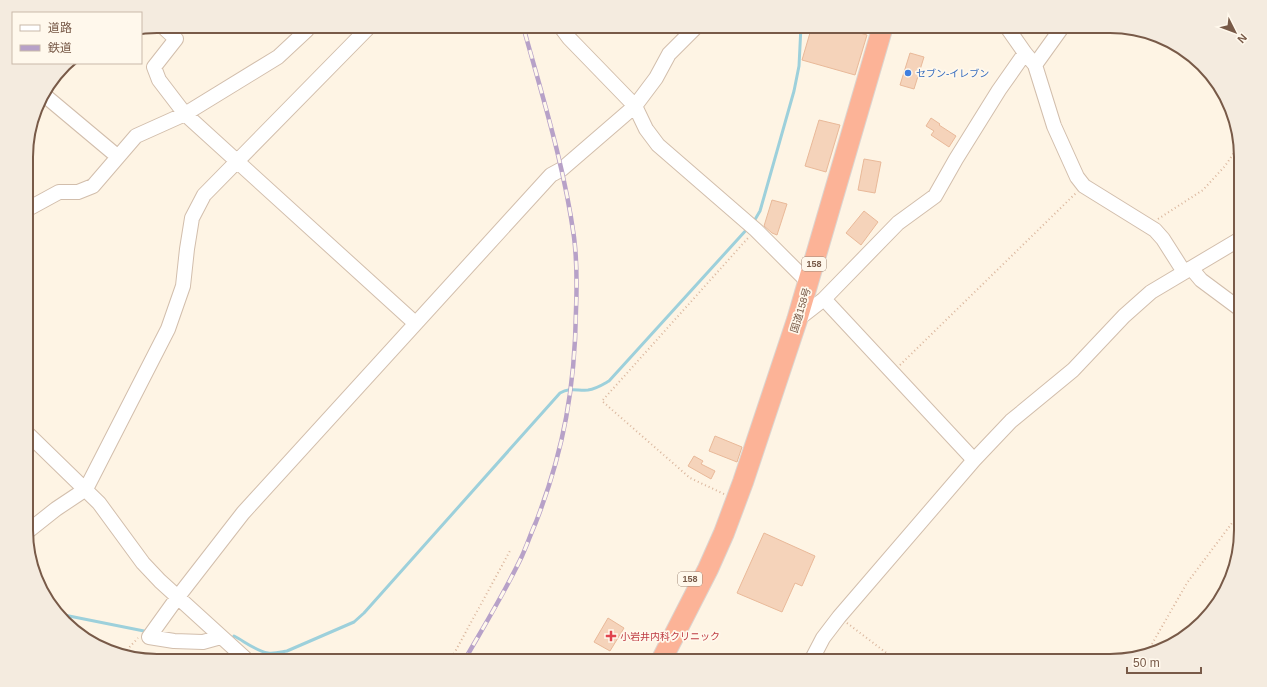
<svg xmlns="http://www.w3.org/2000/svg" width="1267" height="687" font-family="Arial,'Noto Sans JP',sans-serif">
  <rect width="100%" height="100%" fill="#fef4e4"/>
  <g fill="none" stroke-linecap="round" stroke-linejoin="round">
    <path stroke="#9dd0db" stroke-width="3" d="M 753,223 L 760,211 L 794,91 L 799,66 L 801,26
      M 59,614 L 144,631
      M 234,636 C 244,641 256,651 268,653 C 274,654 281,652 287,651 L 354,622 L 364,613 L 560,393 C 570,387 578,391 588,390 C 596,389 602,385 609,381 L 748,228"/>
  </g>
  <path fill="#f5d3ba" stroke="#e9b999" d="M 812,26 L 835,26 L 867,35 L 855,75 L 802,60 Z
    M 910,53 L 924,57 L 914,89 L 900,85 Z
    M 931,118 L 940,124 L 939,125 L 956,136 L 949,147 L 931,135 L 934,131 L 926,126 Z
    M 819,120 L 840,125 L 826,172 L 805,166 Z
    M 864,159 L 881,162 L 875,193 L 858,190 Z
    M 772,200 L 787,204 L 777,235 L 772,233 L 764,226 Z
    M 864,211 L 878,222 L 861,245 L 846,233 Z
    M 715,436 L 742,447 L 737,462 L 709,451 Z
    M 694,456 L 703,461 L 701,464 L 715,471 L 711,479 L 688,466 Z
    M 764,533 L 815,556 L 802,586 L 795,583 L 782,612 L 737,593 Z
    M 608,618 L 624,628 L 610,651 L 594,642 Z"/>
  <g fill="none" stroke-linecap="round" stroke-linejoin="round">
    <g stroke="#d2beac" stroke-width="16">
      <path id="minor" d="M 162,26 L 176,39 L 154,67 L 159,80 L 185,114 L 415,323
        M 560,26 L 569,38 L 635,106 L 646,129 L 658,145 L 756,230 L 809,283
        M 1006,26 L 1025,53 L 1035,65 L 1054,126 L 1077,177 L 1084,186 L 1155,230 L 1163,239 L 1184,272
        M 1035,65 L 1063,26
        M 43,94 L 117,156
        M 26,210 L 59,192 L 78,192 L 93,186 L 136,136 L 185,114 L 278,57 L 307,30 L 305,26
        M 1191,268 L 1201,280 L 1240,309
        M 824,299 L 974,460
        M 797,320 L 824,299 L 898,223 L 935,196 L 956,159 L 999,90 L 1025,53
        M 27,433 L 99,503 L 143,563 L 160,581 L 248,661
        M 27,532 L 56,509 L 86,489 L 168,329 L 183,286 L 187,249 L 192,218 L 204,195 L 370,26
        M 221,637 L 203,642 L 174,641 L 149,637 L 177,598 L 243,513 L 551,175 L 562,169 L 635,106 L 656,78 L 669,54 L 697,26
        M 811,661 L 823,638 L 839,617 L 974,460 L 1011,421 L 1073,370 L 1124,316 L 1151,292 L 1240,239"/>
    </g>
    <g stroke="#dcd4cf" stroke-width="22">
      <path id="highway" d="M 661,661 L 708,569 L 724,533 L 743,482 L 797,320 L 883,26"/>
    </g>
    <path stroke="#dab69d" stroke-width="2" stroke-dasharray="1 3" stroke-linecap="butt" d="M 1158,219 L 1203,190 L 1225,166 L 1240,144
      M 900,365 L 1076,193
      M 724,494 L 690,478 L 602,401 L 748,238
      M 847,623 L 897,661
      M 1148,651 L 1187,583 L 1241,511
      M 124,653 L 138,638
      M 450,661 L 511,549"/>
    <use href="#minor" stroke="#fff" stroke-width="14"/>
    <use href="#highway" stroke="#fcb397" stroke-width="20"/>
    <g stroke="#b7a1c8" stroke-width="4.5">
      <path id="rail" d="M 464,661 C 484,626 505,592 522,556 C 527,545 531,533 536,522 C 564,450 575,386 576,310 C 577,286 577,261 574,237 C 564,165 542,95 523,26"/>
    </g>
    <use href="#rail" stroke="#fff8ec" stroke-width="3" stroke-dasharray="9" stroke-linecap="butt"/>
  </g>
  <circle fill="#3f7fe0" stroke="#fff8ec" stroke-width="1.5" cx="908" cy="73" r="4"/>
  <path fill="#e0444e" stroke="#fff8ec" stroke-width="1.5" d="M609 630h4v4h4v4h-4v4h-4v-4h-4v-4h4z"/>
  <g text-anchor="middle" stroke-width="3.5" stroke-linejoin="round" paint-order="stroke">
    <g fill="#fff8ec" stroke="#a08979" stroke-width="1">
      <rect x="802" y="257" width="24" height="14" rx="3"/>
      <rect x="678" y="572" width="24" height="14" rx="3"/>
    </g>
    <g font-size="9" font-weight="bold" fill="#785a48">
      <text x="814" y="267">158</text>
      <text x="690" y="582">158</text>
    </g>
    <g font-size="10" fill="#366cbe" stroke="#fff8ec" text-anchor="start">
      <text x="916" y="77">セブン-イレブン</text>
    </g>
    <g font-size="10" fill="#785a48" stroke="#fff8ec">
      <text transform="translate(800 310) rotate(-73)" y="4">国道158号</text>
    </g>
    <g font-size="10" fill="#be3a42" stroke="#fff8ec" text-anchor="start">
      <text x="620" y="640">小岩井内科クリニック</text>
    </g>
  </g>
  <path d="M0 0H1267V687H0ZM157 33H1110A124 124 0 0 1 1234 157V530A124 124 0 0 1 1110 654H157A124 124 0 0 1 33 530V157A124 124 0 0 1 157 33Z" fill="#f4ebdf" fill-rule="evenodd"/>
  <path fill="none" stroke="#785a48" stroke-width="2" d="M157 33H1110A124 124 0 0 1 1234 157V530A124 124 0 0 1 1110 654H157A124 124 0 0 1 33 530V157A124 124 0 0 1 157 33Z"/>
  <rect x="12" y="12" width="130" height="52" fill="#fff8ec" stroke="#c9b9aa"/>
  <rect x="20" y="25" width="20" height="6" fill="#ffffff" stroke="#c9b9aa"/>
  <text x="48" y="32" font-size="12" fill="#785a48">道路</text>
  <rect x="20" y="45" width="20" height="6" fill="#b7a1c8" stroke="#c9b9aa"/>
  <text x="48" y="52" font-size="12" fill="#785a48">鉄道</text>
  <g transform="translate(1235 32) rotate(132)" stroke="#fff8ec" stroke-width="3" paint-order="stroke">
  <path d="M0-3L7 15L0 10L-7 15Z" fill="#785a48"/>
  <text y="-6" font-size="11" font-weight="bold" text-anchor="middle" fill="#785a48">N</text>
  </g>
  <path d="M1127 667v6h74v-6" fill="none" stroke="#785a48" stroke-width="2"/>
  <text x="1133" y="667" font-size="12" fill="#785a48" stroke="#fff8ec" stroke-width="3" paint-order="stroke">50 m</text>
</svg>
